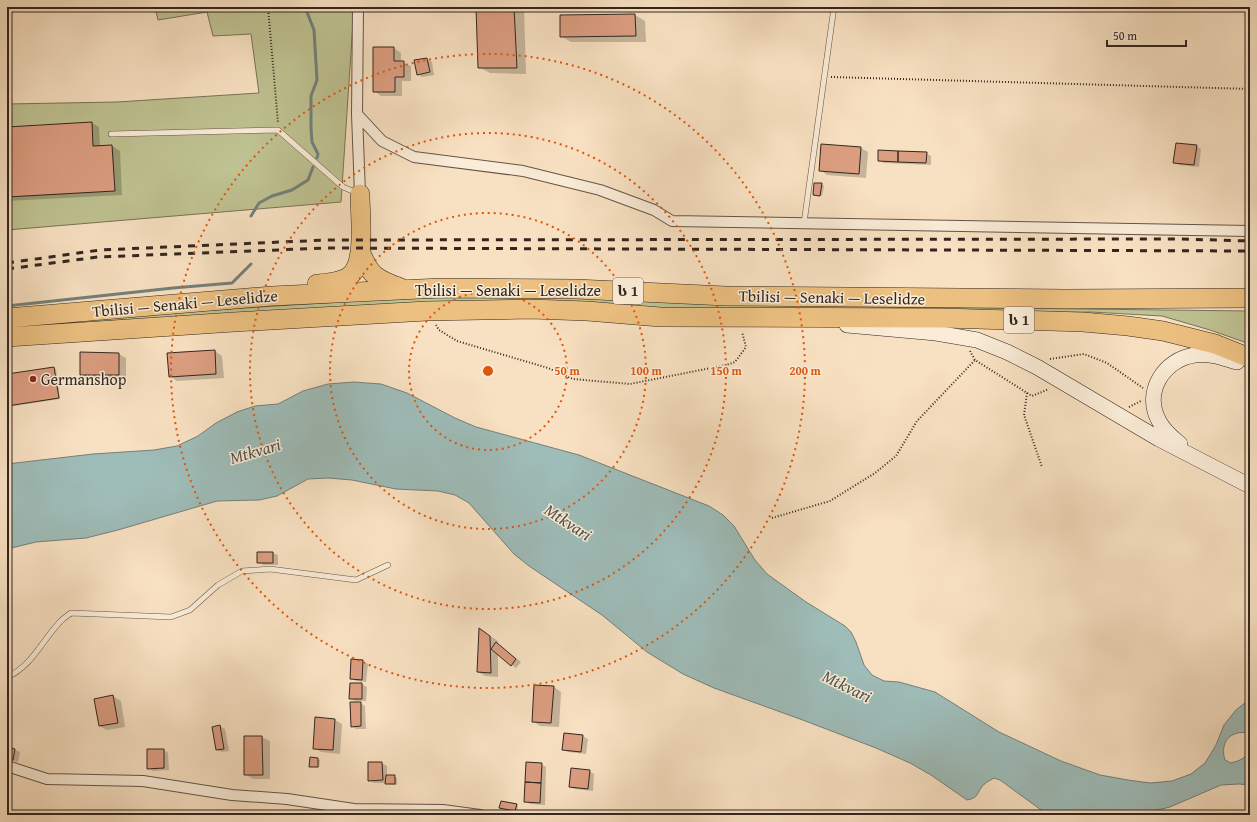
<svg xmlns="http://www.w3.org/2000/svg" width="1257" height="822" font-family="'Gentium Book Plus','Noto Serif Georgian',serif">
  <rect width="100%" height="100%" fill="#f8e1c2"/>
  <filter id="stains"><feTurbulence type="fractalNoise" baseFrequency=".005" numOctaves="4"/><feColorMatrix values="0 0 0 0 .2 0 0 0 0 .09 0 0 0 0 .02 0 0 0 .5 -.17"/></filter>
  <radialGradient id="worn" r=".72"><stop offset=".6" stop-color="#630" stop-opacity="0"/><stop offset="1" stop-color="#630" stop-opacity=".3"/></radialGradient>
  <path fill="#bfc292" stroke="#787458" d="M 155,7 L 354,7 L 341,202 L 7,230 L 7,104 L 117,102 L 259,93 L 251,34 L 213,36 L 207,12 L 158,20 Z
    M 501,296 L 600,297 L 738,305 L 1250,311 L 1250,344 L 1210,330 L 1162,316 L 1091,312 L 1006,313 L 778,311 L 7,331 L 7,324 L 24,322 L 372,300 L 422,298 Z"/>
  <path fill="#9ebcb8" stroke="#73807b" d="M 354,382 L 381,384 L 407,393 L 455,418 L 476,427 L 579,455 L 709,506 L 723,515 L 734,526 L 755,560 L 767,574 L 806,602 L 845,626 L 851,632 L 856,642 L 864,665 L 872,675 L 884,681 L 899,682 L 935,692 L 999,732 L 1061,761 L 1100,775 L 1128,780 L 1150,783 L 1172,781 L 1191,774 L 1205,763 L 1216,745 L 1224,725 L 1236,710 L 1250,699 L 1250,734 C 1242,730 1228,734 1225,743 C 1223,749 1223,754 1225,760 L 1231,763 C 1239,761 1246,758 1250,751 L 1250,785 L 1239,784 L 1221,785 L 1170,807 L 1136,815 L 1048,815 L 1000,780 L 994,778 C 989,781 984,783 981,788 C 976,796 977,798 967,800 L 931,775 L 910,763 L 876,748 L 800,719 L 714,688 L 683,674 L 647,652 L 602,615 L 529,566 L 514,554 L 469,503 L 455,495 L 438,491 L 396,489 L 352,480 L 328,478 L 308,479 L 277,496 L 259,500 L 217,501 L 118,530 L 86,538 L 36,542 L 7,549 L 7,464 L 93,454 L 154,450 L 177,446 L 198,436 L 216,423 L 237,412 L 255,406 L 278,404 L 303,391 L 328,384 Z"/>
  <path fill="#0003" d="M 477,7 L 524,7 L 526,74 L 490,73 L 479,67 Z
    M 629,7 L 646,7 L 646,10 L 634,10 Z
    M 738,7 L 763,7 L 763,10 L 744,10 Z
    M 635,15 L 645,21 L 646,42 L 571,42 L 561,36 Z
    M 394,48 L 401,53 L 401,62 L 411,66 L 411,81 L 402,81 L 402,96 L 381,96 L 374,91 Z
    M 427,59 L 432,62 L 434,75 L 422,77 L 418,74 Z
    M 92,123 L 99,127 L 100,147 L 112,146 L 120,151 L 122,195 L 7,201 L 7,128 Z
    M 1196,146 L 1201,149 L 1199,167 L 1179,165 L 1174,162 Z
    M 861,148 L 868,152 L 866,178 L 827,175 L 820,170 Z
    M 926,153 L 931,156 L 931,165 L 884,163 L 879,160 Z
    M 822,184 L 824,186 L 822,196 L 814,194 Z
    M 215,351 L 222,356 L 224,378 L 177,381 L 170,376 Z
    M 119,354 L 126,358 L 126,379 L 89,379 L 81,374 Z
    M 54,368 L 56,369 L 60,399 L 7,407 L 7,375 Z
    M 273,553 L 278,555 L 278,565 L 263,565 L 258,562 Z
    M 487,634 L 498,641 L 498,644 L 521,662 L 516,668 L 498,654 L 498,677 L 485,676 L 478,672 Z
    M 363,661 L 368,664 L 366,682 L 356,681 L 351,678 Z
    M 362,684 L 367,687 L 366,701 L 355,701 L 350,698 Z
    M 554,687 L 561,692 L 559,727 L 540,726 L 533,721 Z
    M 113,696 L 121,701 L 125,727 L 107,730 L 99,726 Z
    M 360,703 L 365,706 L 366,729 L 356,729 L 352,726 Z
    M 335,720 L 342,724 L 340,754 L 321,752 L 314,748 Z
    M 220,726 L 225,729 L 229,751 L 222,752 L 217,750 L 213,727 Z
    M 583,736 L 588,739 L 586,754 L 568,752 L 563,749 Z
    M 245,737 L 262,737 L 270,741 L 270,779 L 253,779 L 245,774 Z
    M 7,748 L 15,750 L 20,752 L 18,762 L 7,760 Z
    M 164,750 L 168,753 L 169,770 L 153,771 L 148,768 Z
    M 311,758 L 320,760 L 319,768 L 311,766 Z
    M 382,763 L 387,766 L 387,776 L 397,778 L 397,785 L 388,784 L 386,783 L 374,783 L 369,780 Z
    M 541,764 L 546,767 L 545,805 L 530,804 L 525,801 Z
    M 589,771 L 594,774 L 593,791 L 575,789 L 570,787 Z
    M 516,805 L 518,806 L 517,812 L 502,808 Z"/>
  <g fill="none" stroke-linecap="round" stroke-linejoin="round">
    <path stroke="#73807b" stroke-width="3" d="M 305,7 L 314,30 L 317,80 L 311,96 L 311,128 L 312,142 L 318,154 L 317,158
      M 251,216 L 259,203 L 272,196 L 292,190 L 308,180 L 313,167
      M 7,306 L 173,288 L 232,283 L 251,264"/>
  </g>
  <path fill="#dc9e81" stroke="#32261f" d="M 476,7 L 514,7 L 517,68 L 478,68 Z
    M 635,14 L 636,36 L 560,37 L 560,15 Z
    M 373,47 L 394,47 L 394,61 L 404,61 L 404,77 L 395,77 L 395,92 L 373,92 Z
    M 427,58 L 430,72 L 417,75 L 414,60 Z
    M 92,122 L 93,146 L 112,145 L 115,191 L 7,197 L 7,127 Z
    M 1176,143 L 1197,145 L 1194,165 L 1173,163 Z
    M 821,144 L 861,147 L 859,174 L 819,171 Z
    M 878,150 L 898,151 L 898,162 L 878,161 Z
    M 898,151 L 927,152 L 926,163 L 898,162 Z
    M 814,183 L 822,183 L 820,196 L 813,195 Z
    M 215,350 L 216,374 L 169,377 L 167,353 Z
    M 80,352 L 119,353 L 119,375 L 80,375 Z
    M 54,367 L 59,398 L 7,406 L 7,374 Z
    M 257,552 L 273,552 L 273,563 L 257,563 Z
    M 479,628 L 490,636 L 491,673 L 477,672 Z
    M 496,642 L 516,659 L 511,666 L 491,649 Z
    M 351,659 L 363,660 L 362,680 L 350,679 Z
    M 350,683 L 362,683 L 362,699 L 349,699 Z
    M 534,685 L 554,686 L 551,723 L 532,722 Z
    M 113,695 L 118,723 L 99,726 L 94,699 Z
    M 350,702 L 361,702 L 361,726 L 351,727 Z
    M 315,717 L 335,719 L 333,750 L 313,749 Z
    M 220,725 L 224,749 L 216,750 L 212,727 Z
    M 564,733 L 583,735 L 581,752 L 562,750 Z
    M 244,736 L 262,736 L 263,775 L 244,775 Z
    M 7,747 L 15,749 L 13,760 L 7,759 Z
    M 147,749 L 164,749 L 164,768 L 147,769 Z
    M 310,757 L 318,758 L 318,767 L 309,767 Z
    M 368,762 L 382,762 L 383,780 L 368,781 Z
    M 526,762 L 542,763 L 541,783 L 525,782 Z
    M 571,768 L 590,770 L 588,789 L 569,787 Z
    M 386,775 L 395,775 L 395,784 L 385,784 Z
    M 525,782 L 541,783 L 540,803 L 524,802 Z
    M 501,801 L 517,804 L 515,811 L 499,808 Z"/>
  <g fill="none" stroke-linecap="round" stroke-linejoin="round">
    <g stroke="#645548" stroke-width="6">
      <path id="service" d="M 111,134 L 278,130 L 343,187 L 357,193
        M 804,223 L 834,7
        M 7,677 C 31,667 42,641 59,623 C 62,619 67,616 71,613 L 171,617 L 190,610 L 218,585 L 242,571 L 270,569 L 356,580 L 388,565"/>
    </g>
    <g stroke="#645548" stroke-width="12">
      <path id="minor" d="M 358,7 L 357,114 L 360,194
        M 357,114 L 382,141 L 414,157 L 523,171 L 600,190 L 654,210 L 672,221 L 1250,231
        M 7,766 L 47,779 L 143,781 L 232,795 L 287,799 L 354,809 L 443,810 L 480,815
        M 7,815 L 8,815"/>
    </g>
    <g stroke="#32261f" stroke-width="16">
      <path id="secondary" d="M 847,325 L 936,333 L 977,340 L 1007,352 L 1037,367 L 1159,439 L 1250,486
        M 1180,444 C 1172,437 1164,431 1159,421 C 1143,392 1164,359 1195,355 C 1211,353 1223,358 1237,362"/>
    </g>
    <g stroke="#32261f" stroke-width="20">
      <path id="motorway" d="M 361,253 C 370,276 378,280 401,288
        M 317,284 C 329,283 347,282 354,271 C 365,255 360,214 360,194
        M 7,318 L 272,296 L 441,288 L 576,289 L 726,296 L 1066,299 L 1250,298
        M 7,337 L 234,322 L 427,311 L 530,309 L 587,311 L 660,317 L 943,318 L 1083,322 L 1128,326 L 1163,331 L 1215,344 L 1250,358"/>
    </g>
    <path stroke="#32261f" stroke-width="2" stroke-dasharray="1 2" stroke-linecap="butt" d="M 268,7 L 278,123
      M 831,77 L 1250,89
      M 436,325 L 439,330 L 457,341 L 548,368 L 573,379 L 630,384 L 726,365 L 735,362 L 746,347 L 742,332
      M 970,351 L 975,360 L 1032,396 L 1049,389
      M 1050,359 L 1084,354 L 1107,363 L 1143,388
      M 1027,393 L 1024,415 L 1042,467
      M 1129,407 L 1141,401
      M 772,518 L 830,501 L 875,473 L 896,456 L 917,421 L 975,360"/>
    <use href="#service" stroke="#faecd7" stroke-width="5"/>
    <use href="#minor" stroke="#faecd7" stroke-width="10"/>
    <use href="#secondary" stroke="#faecd7" stroke-width="15"/>
    <use href="#motorway" stroke="#ecc081" stroke-width="19"/>
    <path stroke="#32261f" stroke-width="3" stroke-dasharray="7 7" stroke-linecap="butt" d="M 7,263 L 100,250 L 327,240 L 1179,239 L 1250,241
      M 7,269 L 98,257 L 327,248 L 1250,251"/>
  </g>
  <g fill="none" stroke="#df560d" stroke-width="2" stroke-dasharray="2 4">
    <circle cx="488" cy="371" r="79"/>
    <circle cx="488" cy="371" r="158"/>
    <circle cx="488" cy="371" r="238"/>
    <circle cx="488" cy="371" r="317"/>
  </g>
  <circle fill="#8f2418" stroke="#faecd7" stroke-width="1.5" cx="33" cy="379" r="4"/>
  <g text-anchor="middle" stroke-width="3" stroke-linejoin="round" paint-order="stroke">
    <g fill="#faecd7" stroke="#6e6156" stroke-width="1">
      <rect x="613" y="278" width="30" height="26" rx="3"/>
      <rect x="1004" y="307" width="30" height="26" rx="3"/>
    </g>
    <g font-size="15" font-weight="bold" fill="#32261f">
      <text x="628" y="296">ს 1</text>
      <text x="1019" y="325">ს 1</text>
    </g>
    <g font-size="16" fill="#32261f" stroke="#faecd7">
      <text x="508" y="296">Tbilisi — Senaki — Leselidze</text>
      <text transform="translate(832 297) rotate(1)" y="6">Tbilisi — Senaki — Leselidze</text>
      <text transform="translate(185 303) rotate(-5)" y="6">Tbilisi — Senaki — Leselidze</text>
    </g>
    <g font-size="16" fill="#32261f" stroke="#faecd7" text-anchor="start">
      <text x="41" y="385">Germanshop</text>
    </g>
    <g font-size="17" font-style="italic" fill="#52534d" stroke="#faecd7">
      <text transform="translate(255 451) rotate(-16)" y="6">Mtkvari</text>
      <text transform="translate(568 522) rotate(33)" y="6">Mtkvari</text>
      <text transform="translate(847 686) rotate(26)" y="6">Mtkvari</text>
    </g>
  </g>
  <circle cx="488" cy="371" r="6" fill="#df560d" stroke="#faecd7" stroke-width="2"/>
  <g font-size="12" text-anchor="middle" font-weight="bold" fill="#df560d" stroke="#faecd7" stroke-width="3" stroke-linejoin="round" paint-order="stroke">
    <text x="567" y="375">50 m</text>
    <text x="646" y="375">100 m</text>
    <text x="726" y="375">150 m</text>
    <text x="805" y="375">200 m</text>
  </g>
  <rect width="1257" height="822" fill="none" stroke="#f8e1c2" stroke-width="24"/>
  <rect x="8" y="8" width="1241" height="806" fill="none" stroke="#32261f" stroke-width="2"/>
  <rect x="12" y="12" width="1233" height="798" fill="none" stroke="#32261f"/>
  <path d="M1107 40v6h79v-6" fill="none" stroke="#32261f" stroke-width="2"/>
  <text x="1113" y="40" font-size="12" fill="#32261f" stroke="#faecd7" stroke-width="3" paint-order="stroke">50 m</text>
  <rect width="100%" height="100%" filter="url(#stains)"/>
  <rect width="100%" height="100%" fill="url(#worn)"/>
</svg>
